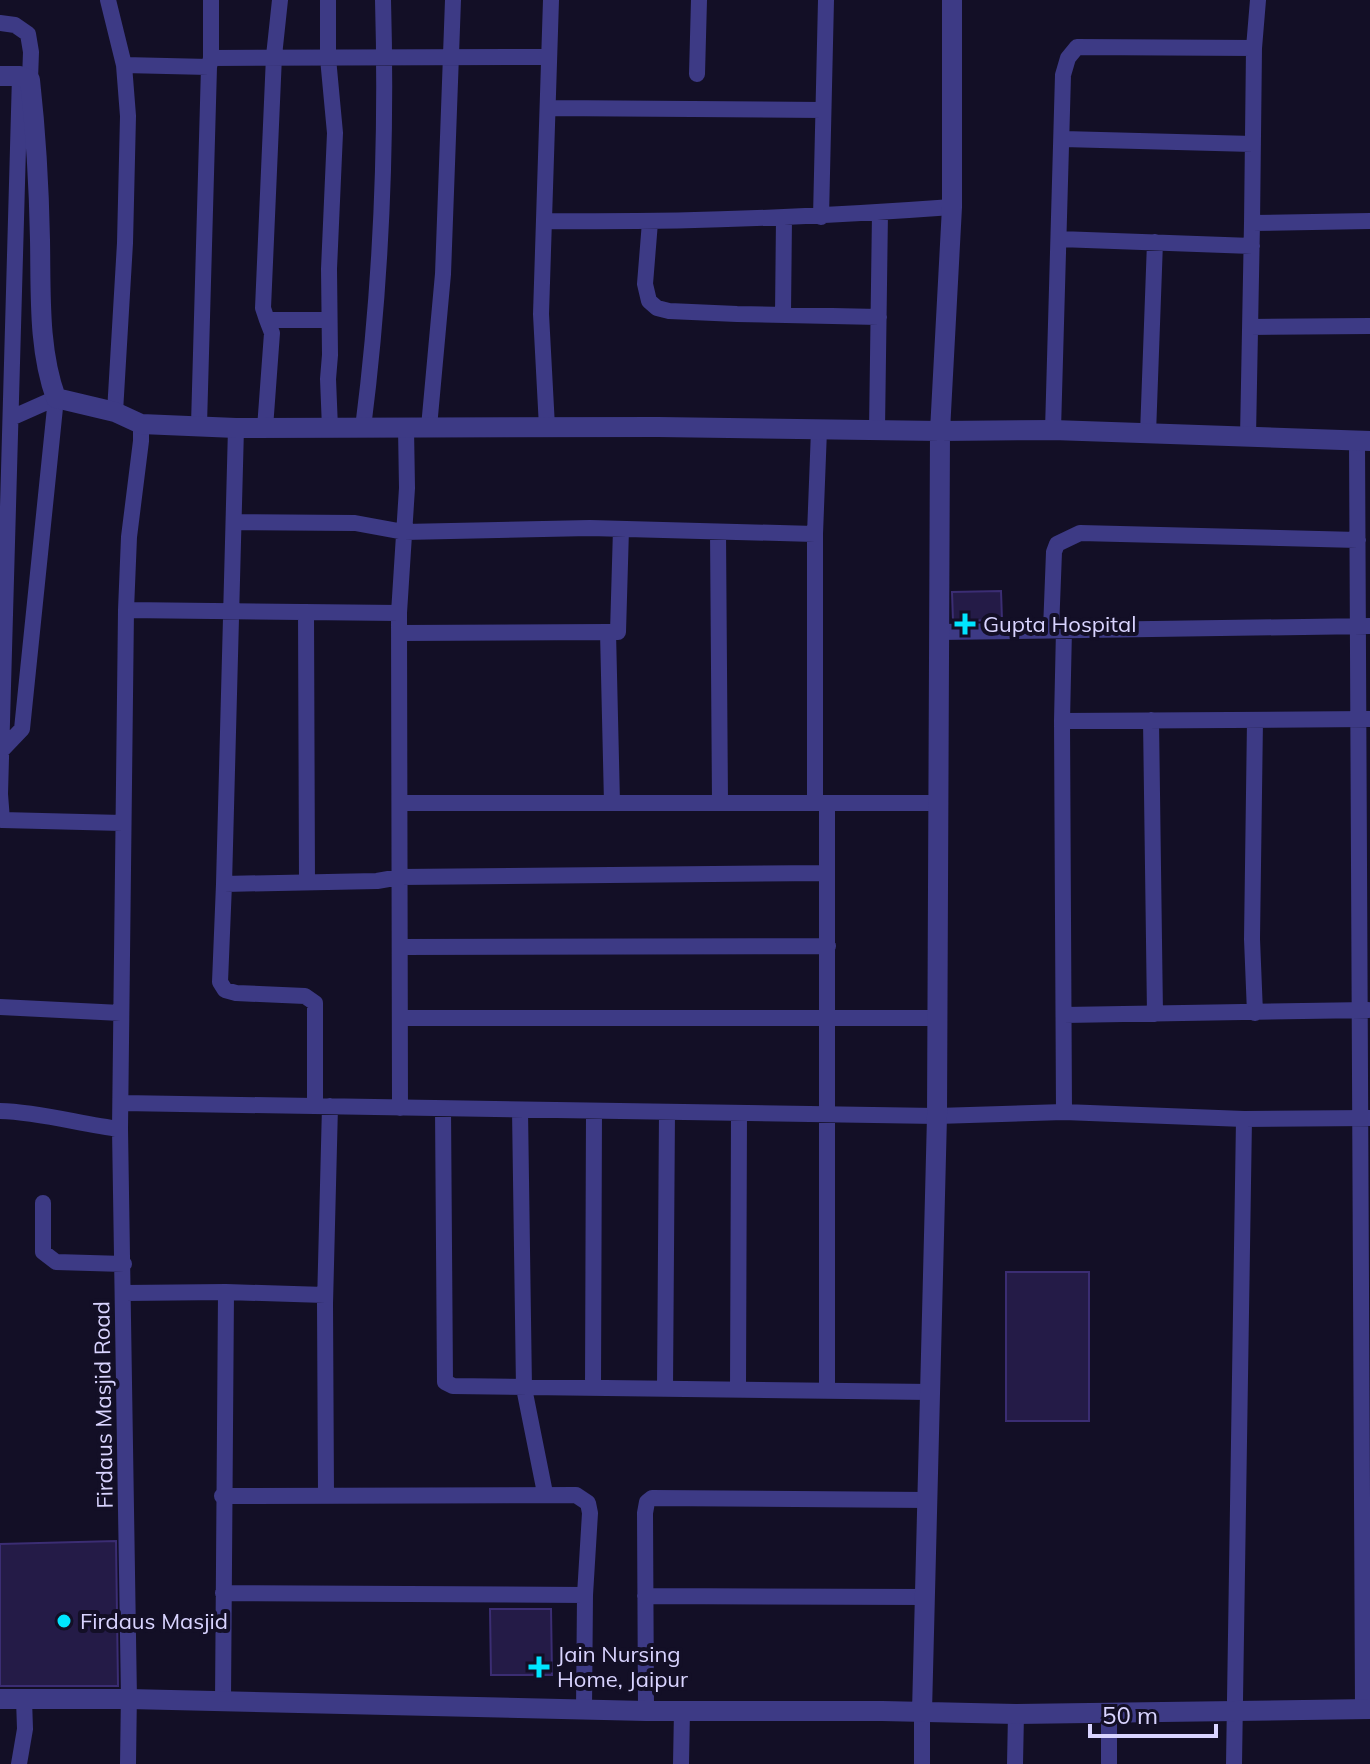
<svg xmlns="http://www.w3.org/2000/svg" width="1370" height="1764" font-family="Mulish,sans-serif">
  <rect width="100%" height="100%" fill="#130f26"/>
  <path fill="#241b47" stroke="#3b2d73" stroke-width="2" d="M 1001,591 L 1002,620 L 953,621 L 952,592 Z
    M 1006,1272 L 1089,1272 L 1089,1421 L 1006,1421 Z
    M 116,1541 L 118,1686 L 0,1686 L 0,1544 Z
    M 490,1609 L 551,1609 L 552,1675 L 491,1675 Z"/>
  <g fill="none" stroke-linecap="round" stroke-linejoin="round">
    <path stroke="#3d3a85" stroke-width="16" d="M 108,0 L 124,65 L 128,116 L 125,243 L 115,412
      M 211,0 L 211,58
      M 280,0 L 274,56 L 263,308 L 267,320 L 329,320
      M 328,0 L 328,58 L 335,133 L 329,269 L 330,355 L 328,379 L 330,428
      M 1258,0 L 1254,48 L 1252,223 L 1370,221
      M 0,23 L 15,25 L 28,34 L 31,52 L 30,80
      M 124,65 L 209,67
      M 697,74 L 699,0
      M 548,108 L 823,110
      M 1063,139 L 1253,144
      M 821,217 L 826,0
      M 545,221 C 681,223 816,217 952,207
      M 650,222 L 645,284 L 649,301 L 657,308 L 669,311 L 737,314 L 879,317
      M 1059,239 L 1252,246
      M 783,314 L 784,218
      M 1250,327 L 1370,326
      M 11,418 L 56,398
      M 199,425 L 209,67 L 211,58 L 549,57
      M 429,427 L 443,274 L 453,0
      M 547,427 L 541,314 L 551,0
      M 236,428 L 224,884 L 377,881 L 400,877 L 827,873
      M 265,428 L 272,333 L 267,320
      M 363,428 C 381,288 387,142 383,0
      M 877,430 L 880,212
      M 1053,430 L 1063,75 L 1068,58 L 1077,47 L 1254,48
      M 1148,434 L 1155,242
      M 1248,437 L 1252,223
      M 1357,441 L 1363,1709
      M 234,522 L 355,523 L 404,532 L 590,528 L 815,534
      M 718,532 L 720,803
      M 126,610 L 399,613 L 400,1108
      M 306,612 L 307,882
      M 399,613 L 407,488 L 406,428
      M 1064,629 L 1062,721 L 1370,719
      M 1051,630 L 1054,552 L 1057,544 L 1080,533 L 1358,540
      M 608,632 L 618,632 L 621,529
      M 938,632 L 1370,626
      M 400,633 L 608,632 L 612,803
      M 1151,720 L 1155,1014
      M 1062,721 L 1064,1112
      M 1,751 L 22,729 L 56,398
      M 400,803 L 937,803
      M 815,803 L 815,534 L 819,430
      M 0,819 L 2,820 L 0,794 L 20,76
      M 2,820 L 123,823
      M 224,884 L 220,982 L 225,990 L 236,993 L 305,996 L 315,1003 L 315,1106
      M 400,947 L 828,946
      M 0,1007 L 121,1013
      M 1255,1013 L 1252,939 L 1255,720
      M 1064,1015 L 1368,1010
      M 400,1018 L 938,1018
      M 122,1103 L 937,1116 L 1064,1112 L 1244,1119 L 1370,1118
      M 443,1109 L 445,1382 L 453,1386 L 931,1392
      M 520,1110 L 524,1388 L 545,1493
      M 0,1111 C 40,1112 80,1124 120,1129
      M 43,1203 L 43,1252 L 56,1262 L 124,1264
      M 124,1293 L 226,1292 L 325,1295
      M 593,1388 L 594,1111
      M 665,1388 L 667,1112
      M 738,1389 L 739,1113
      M 827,1390 L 827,803
      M 326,1495 L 325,1304 L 330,1106
      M 222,1496 L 576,1495 L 588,1503 L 590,1513 L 585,1595 L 584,1709
      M 223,1593 L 585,1595
      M 645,1596 L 926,1597
      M 129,1699 L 120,1129 L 126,610 L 129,537 L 141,441 L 141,424
      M 223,1701 L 226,1292
      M 646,1711 L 645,1513 L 647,1502 L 652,1498 L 928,1500
      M 19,1764 L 25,1729 L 24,1699
      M 128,1764 L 129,1690
      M 681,1764 L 682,1710
      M 922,1764 L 922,1712
      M 1015,1764 L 1016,1714
      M 1109,1764 L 1109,1713
      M 1234,1764 L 1244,1119"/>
    <path stroke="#3d3a85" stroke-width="20" d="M 0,76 L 20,76 L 30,80 C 36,134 39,186 40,240 C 41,292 38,349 56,398 L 115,412 L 141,424 L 236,428 L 658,427 L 940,431 L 1053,430 L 1370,441
      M 0,1699 L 129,1699 L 646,1711 L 882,1711 L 1016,1714 L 1370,1709
      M 922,1712 L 937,1116 L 940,431 L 952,207 L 952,0"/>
  </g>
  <g fill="#00e5ff" stroke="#130f26" stroke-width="3">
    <path d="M961 612h8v8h8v8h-8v8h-8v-8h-8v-8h8z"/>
    <circle cx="64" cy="1621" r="8"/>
    <path d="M535 1655h8v8h8v8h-8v8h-8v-8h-8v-8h8z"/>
  </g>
  <g text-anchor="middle" stroke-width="8" stroke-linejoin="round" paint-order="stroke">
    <g font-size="22" fill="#d9d4ff" stroke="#130f26" text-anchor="start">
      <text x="983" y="632">Gupta Hospital</text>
      <text x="80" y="1629">Firdaus Masjid</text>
      <text x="557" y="1662">Jain Nursing<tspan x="557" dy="25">Home, Jaipur</tspan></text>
    </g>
    <g font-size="22" fill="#d9d4ff" stroke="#130f26">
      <text transform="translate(103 1405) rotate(-91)" y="8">Firdaus Masjid Road</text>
    </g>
  </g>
  <path d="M1090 1724v12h126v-12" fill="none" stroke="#d9d4ff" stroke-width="4"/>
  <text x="1102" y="1724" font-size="24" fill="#d9d4ff" stroke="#130f26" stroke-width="6" paint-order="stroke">50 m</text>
</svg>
